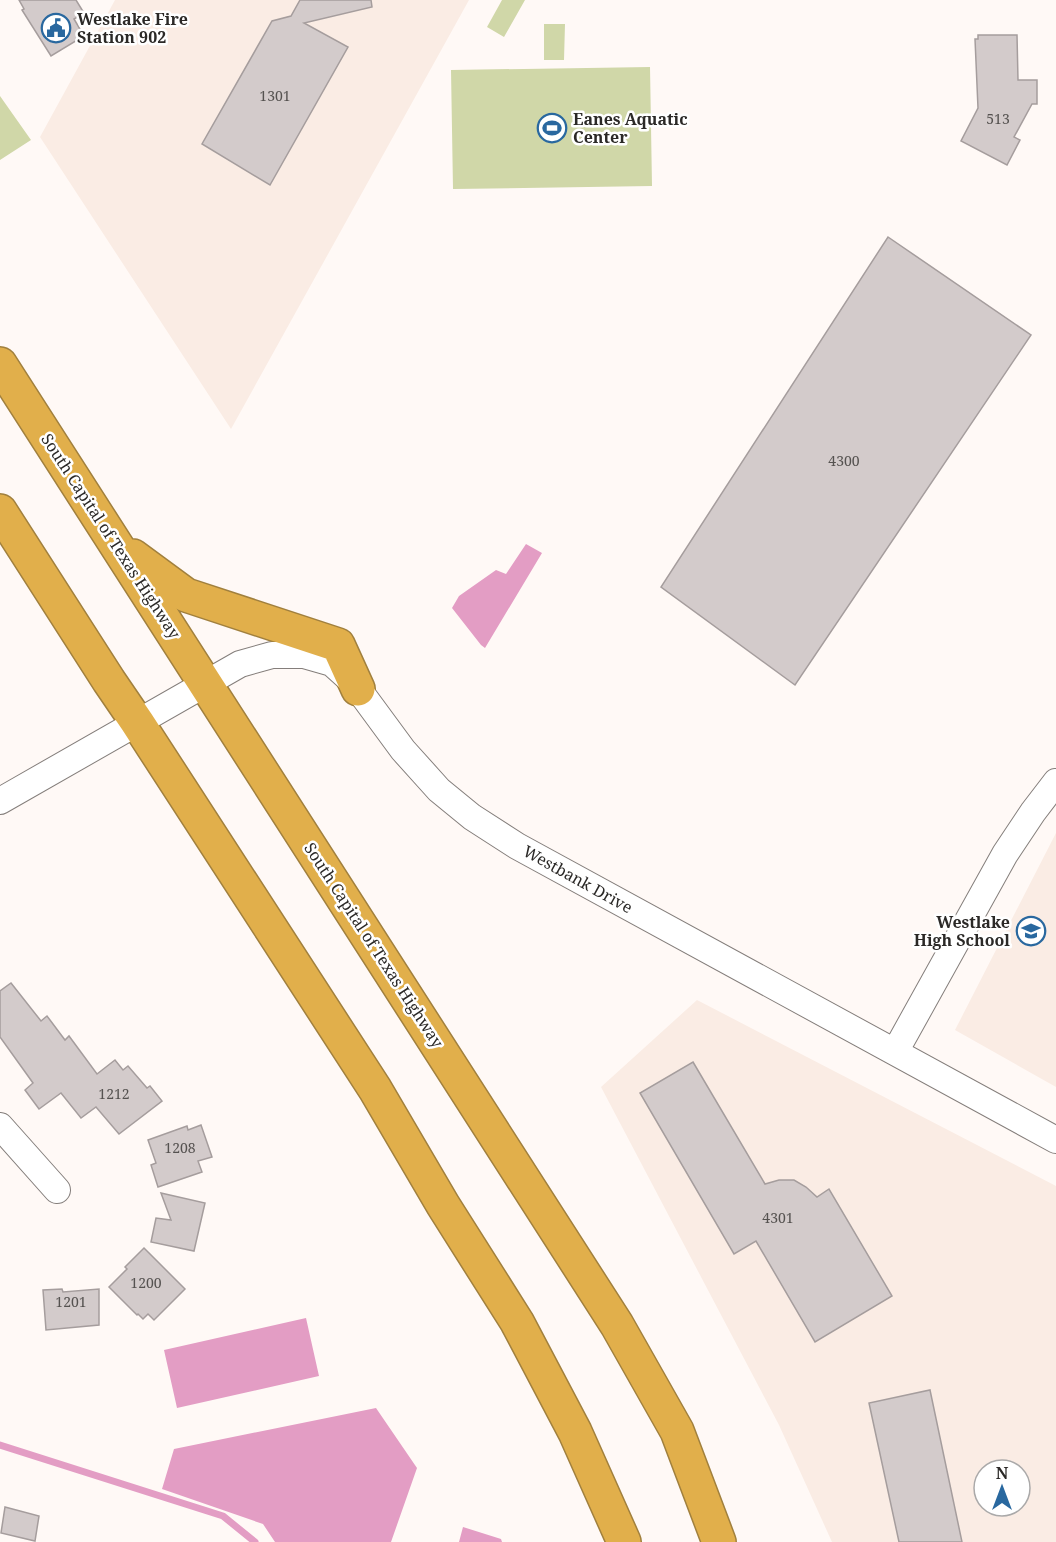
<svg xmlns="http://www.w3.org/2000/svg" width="1056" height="1542" font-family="'Noto Serif',serif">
  <rect width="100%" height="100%" fill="#fff9f6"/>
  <path fill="#faece4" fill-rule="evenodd" d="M 115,0 L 469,0 L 231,429 L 40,137 Z
    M 1056,833 L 1056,1087 L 955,1030 Z
    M 697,1000 L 1056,1186 L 1056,1542 L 832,1542 L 779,1425 L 601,1087 ZM 984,1470 L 1020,1470 L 1020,1506 L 984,1506 Z"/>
  <path fill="#d0d7a8" d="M 502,0 L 525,0 L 504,37 L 487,27 Z
    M 544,24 L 565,24 L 564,60 L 544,60 Z
    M 650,67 L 652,186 L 453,189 L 451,70 Z
    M 0,96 L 31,140 L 0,160 Z"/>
  <path fill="#e39dc4" d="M 526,544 L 542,553 L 485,648 L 481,645 L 452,608 L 459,596 L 496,570 L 506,574 Z
    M 306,1318 L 319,1376 L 177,1408 L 164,1350 Z
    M 376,1408 L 417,1468 L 391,1542 L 275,1542 L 263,1524 L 162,1489 L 174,1449 Z
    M 463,1527 L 501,1539 L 502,1542 L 459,1542 Z"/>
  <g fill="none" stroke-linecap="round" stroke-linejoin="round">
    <path stroke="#e39dc4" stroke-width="7" d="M 0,1445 L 223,1516 L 255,1542"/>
  </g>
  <path fill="#d3cbcb" stroke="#a59d9d" stroke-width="1.5" d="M 19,0 L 76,0 L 84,13 L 74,19 L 84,36 L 51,56 L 22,10 L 24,9 Z
    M 300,0 L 371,0 L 372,7 L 304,23 L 348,47 L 270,185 L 202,144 L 272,21 L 291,16 Z
    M 978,35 L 1017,35 L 1018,80 L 1037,80 L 1037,104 L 1032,104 L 1014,137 L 1020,140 L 1007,165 L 961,141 L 978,108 L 975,39 L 978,39 Z
    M 888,237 L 1031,335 L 795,685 L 661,587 Z
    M 11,983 L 41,1021 L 47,1016 L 65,1040 L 69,1036 L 97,1074 L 115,1060 L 123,1070 L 128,1066 L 147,1088 L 150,1086 L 162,1101 L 119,1134 L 96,1107 L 81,1118 L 61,1093 L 39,1109 L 25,1090 L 33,1083 L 0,1037 L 0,991 Z
    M 693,1062 L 765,1184 L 779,1180 L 794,1180 L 806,1187 L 817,1197 L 829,1189 L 892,1296 L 815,1342 L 756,1241 L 734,1254 L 640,1093 Z
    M 201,1125 L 212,1157 L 198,1161 L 202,1172 L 158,1187 L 151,1165 L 156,1163 L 148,1140 L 187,1126 L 188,1130 Z
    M 161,1193 L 205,1203 L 194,1251 L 151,1242 L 156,1218 L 171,1220 Z
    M 144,1248 L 185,1289 L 154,1320 L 148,1314 L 143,1319 L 138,1314 L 137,1315 L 109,1287 L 127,1269 L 125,1267 Z
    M 62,1289 L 63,1292 L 99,1289 L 99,1325 L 46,1330 L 43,1290 Z
    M 930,1390 L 962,1542 L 899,1542 L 869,1403 Z
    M 5,1507 L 39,1516 L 35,1541 L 1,1533 Z"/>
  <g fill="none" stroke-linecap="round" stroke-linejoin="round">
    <g stroke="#847e7b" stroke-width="28">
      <path id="minor" d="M 0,801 L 240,664 L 272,655 L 304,655 L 332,663 L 353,682 L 403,750 L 439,790 L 472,817 L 517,846 L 1056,1140
        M 895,1052 L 1005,854 L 1033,812 L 1056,782
        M 0,1126 L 57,1190"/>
    </g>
    <g stroke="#a1803e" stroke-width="36">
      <path id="highway" d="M 0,364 L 617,1325 L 677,1431 L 719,1542
        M 0,511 L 109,681 L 137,722 L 375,1089 L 443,1205 L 517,1322 L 575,1432 L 624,1542
        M 133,556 L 186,595 L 338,645 L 358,689"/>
    </g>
    <use href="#minor" stroke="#fff" stroke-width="26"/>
    <use href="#highway" stroke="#e1af4b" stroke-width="33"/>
  </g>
  <defs>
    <g id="civic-ring" transform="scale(1.5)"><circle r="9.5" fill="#fff" stroke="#29689f" stroke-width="1.5"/><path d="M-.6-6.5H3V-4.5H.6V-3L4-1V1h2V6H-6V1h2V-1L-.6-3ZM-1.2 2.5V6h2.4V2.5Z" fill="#29689f"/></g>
    <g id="stadium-ring" transform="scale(1.5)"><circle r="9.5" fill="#fff" stroke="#29689f" stroke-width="1.5"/><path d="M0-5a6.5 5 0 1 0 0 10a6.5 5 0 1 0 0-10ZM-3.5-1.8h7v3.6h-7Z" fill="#29689f"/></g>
    <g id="school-ring" transform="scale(1.5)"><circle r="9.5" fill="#fff" stroke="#29689f" stroke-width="1.5"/><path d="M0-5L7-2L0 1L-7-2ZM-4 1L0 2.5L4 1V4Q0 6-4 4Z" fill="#29689f"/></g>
  </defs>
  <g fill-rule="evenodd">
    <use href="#civic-ring" x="56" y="28"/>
    <use href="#stadium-ring" x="552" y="128"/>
    <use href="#school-ring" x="1031" y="931"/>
  </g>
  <g text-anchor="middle" stroke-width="5" stroke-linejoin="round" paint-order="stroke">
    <g font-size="14" fill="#555250">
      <text x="275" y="101">1301</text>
      <text x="998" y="124">513</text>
      <text x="844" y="466">4300</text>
      <text x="114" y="1099">1212</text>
      <text x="180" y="1153">1208</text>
      <text x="778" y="1223">4301</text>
      <text x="146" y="1288">1200</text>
      <text x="71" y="1307">1201</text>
    </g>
    <g font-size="16" font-weight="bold" fill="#2b2927" stroke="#fff" text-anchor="start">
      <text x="77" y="25">Westlake Fire<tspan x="77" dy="18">Station 902</tspan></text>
      <text x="573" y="125">Eanes Aquatic<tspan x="573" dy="18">Center</tspan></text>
      <text x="1010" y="928" text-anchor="end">Westlake<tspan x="1010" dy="18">High School</tspan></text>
    </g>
    <g font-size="16" fill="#2b2927" stroke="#fff">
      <text transform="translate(111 536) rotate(57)" y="6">South Capital of Texas Highway</text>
      <text transform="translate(578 879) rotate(29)" y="6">Westbank Drive</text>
      <text transform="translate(374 945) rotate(57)" y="6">South Capital of Texas Highway</text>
    </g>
  </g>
  <g transform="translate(1002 1488)"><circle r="28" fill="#ffffff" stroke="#aaa9a9" stroke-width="1.5"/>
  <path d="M0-4.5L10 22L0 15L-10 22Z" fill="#29689f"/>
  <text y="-9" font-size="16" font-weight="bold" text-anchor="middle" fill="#2b2927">N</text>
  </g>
</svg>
